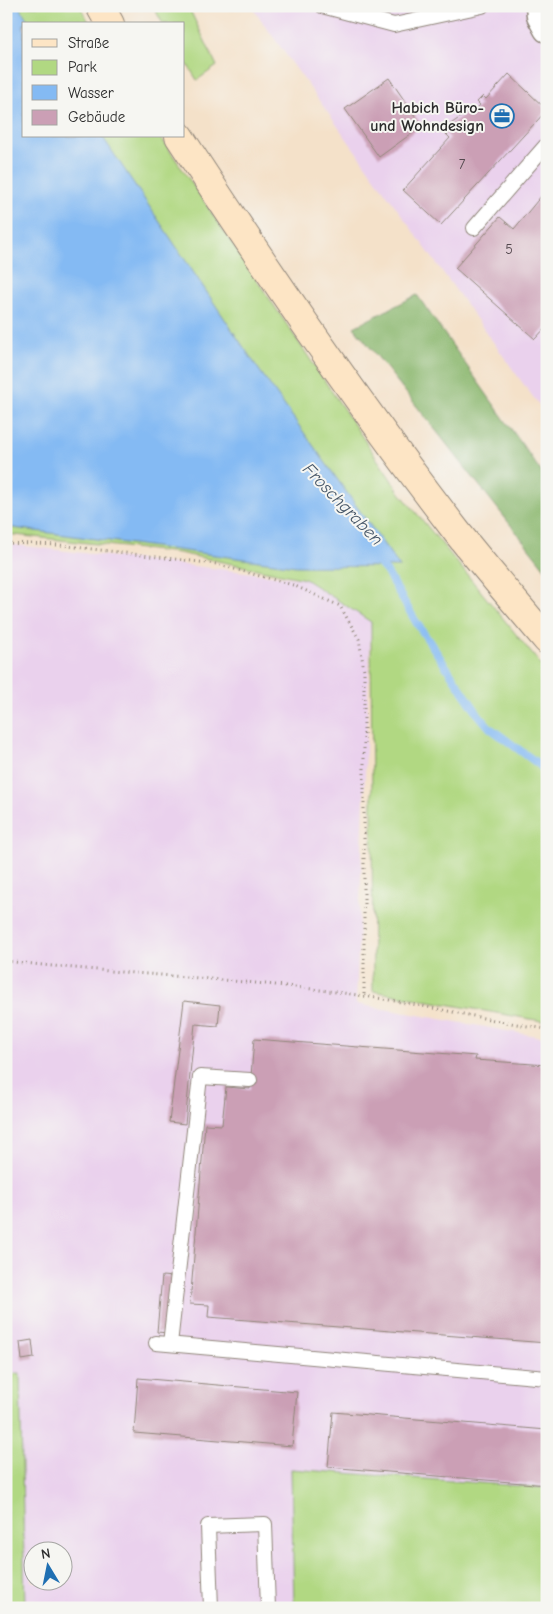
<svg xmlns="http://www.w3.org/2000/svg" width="553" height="1614" font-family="'Comic Neue',sans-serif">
  <rect width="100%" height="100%" fill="#f6f6f2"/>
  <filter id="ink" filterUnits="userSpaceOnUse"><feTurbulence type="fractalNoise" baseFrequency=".02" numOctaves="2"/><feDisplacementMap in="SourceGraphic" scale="10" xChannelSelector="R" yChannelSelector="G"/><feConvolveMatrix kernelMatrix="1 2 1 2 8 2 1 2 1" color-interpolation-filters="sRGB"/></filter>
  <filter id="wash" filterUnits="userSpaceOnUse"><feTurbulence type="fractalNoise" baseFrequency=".0096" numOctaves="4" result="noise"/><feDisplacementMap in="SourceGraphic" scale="20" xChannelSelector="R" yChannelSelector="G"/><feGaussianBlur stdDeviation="1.12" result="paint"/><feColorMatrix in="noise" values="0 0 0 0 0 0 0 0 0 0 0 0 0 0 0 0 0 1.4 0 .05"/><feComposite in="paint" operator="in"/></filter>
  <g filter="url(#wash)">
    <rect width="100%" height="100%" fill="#f4e1c9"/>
    <path fill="#ead1ed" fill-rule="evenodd" d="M 251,6 L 547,6 L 547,415 L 527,389 Z
      M 6,544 L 305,579 L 371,622 L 356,1004 L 547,1038 L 547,1608 L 6,1608 ZM 32,1552 L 62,1552 L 62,1582 L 32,1582 Z"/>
    <path fill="#b1d882" stroke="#6e8256" d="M 6,6 L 80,6 L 90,24 L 24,24 L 24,136 L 160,136 L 400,493 L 547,672 L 547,1022 L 373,991 L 371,622 L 305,579 L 179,553 L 6,534 Z
      M 153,6 L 188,6 L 217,66 L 197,80 L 184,59 L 184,24 L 163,24 Z
      M 20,1373 L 25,1608 L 6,1608 L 6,1374 Z
      M 291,1469 L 547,1488 L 547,1608 L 294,1608 Z"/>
    <path fill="#8cb870" stroke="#5c724e" d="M 417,295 L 547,480 L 547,571 L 354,327 Z"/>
    <path fill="#84baf3" stroke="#58728f" d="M 6,6 L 19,6 L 30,24 L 24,24 L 24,136 L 102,136 L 257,367 L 400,567 L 296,566 L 6,527 Z"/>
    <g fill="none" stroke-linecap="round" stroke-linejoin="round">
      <path stroke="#84baf3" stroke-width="8" d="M 375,559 L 386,571 L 416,622 L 478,714 L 490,728 L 541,766 L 547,774"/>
    </g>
    <g id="blocks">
      <path fill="#cb9fb5" d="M 509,74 L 547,110 L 441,225 L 403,190 L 450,138 L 442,130 L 468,112 L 471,115 L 480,105 L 477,102 L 483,96 L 486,99 Z
        M 389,78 L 422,126 L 379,157 L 345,109 Z
        M 547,189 L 547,326 L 535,339 L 455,268 L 500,217 L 514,229 Z
        M 184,1001 L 220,1005 L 218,1026 L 195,1024 L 185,1124 L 169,1122 Z
        M 254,1039 L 476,1056 L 475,1060 L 547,1065 L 547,1343 L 208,1317 L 209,1305 L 190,1304 L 205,1124 L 222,1125 L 226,1087 L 250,1089 Z
        M 162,1276 L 173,1277 L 168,1333 L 157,1332 Z
        M 32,1340 L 34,1358 L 22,1360 L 20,1342 Z
        M 138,1378 L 297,1392 L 292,1446 L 134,1433 Z
        M 333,1412 L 547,1430 L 547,1485 L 328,1467 Z"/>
    </g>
  </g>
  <g filter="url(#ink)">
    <use href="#blocks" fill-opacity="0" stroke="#90867a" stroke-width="1"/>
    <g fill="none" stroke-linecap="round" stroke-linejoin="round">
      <g stroke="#90867a" stroke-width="16">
        <path id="service" d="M 322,6 L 394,25 L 482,6
          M 474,228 L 547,144
          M 156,1343 L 547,1378
          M 170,1344 L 200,1077 L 250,1080
          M 211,1608 L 208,1526 L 265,1524 L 268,1608"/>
      </g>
      <g stroke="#90867a" stroke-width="29">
        <path id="minor" d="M 539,6 L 540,16 L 547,29"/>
      </g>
      <g stroke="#90867a" stroke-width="30">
        <path id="secondary" d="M 100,6 L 110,24
          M 179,136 C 267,271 359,405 457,532 C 486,569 517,604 547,640"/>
      </g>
      <path stroke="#90867a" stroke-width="3" stroke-dasharray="1 4" stroke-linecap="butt" d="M 6,543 L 59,545 L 216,564 L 293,585 L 340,606 L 359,639 L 364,670 L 364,996
        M 6,961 C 125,975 246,978 364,996 C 425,1005 486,1020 547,1029"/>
      <use href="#service" stroke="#fff" stroke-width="14"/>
      <use href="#minor" stroke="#fff" stroke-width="26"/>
      <use href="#secondary" stroke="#fde5c5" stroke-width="28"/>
    </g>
  </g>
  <defs>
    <g id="office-ring" transform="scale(1.25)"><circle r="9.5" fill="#f6f6f2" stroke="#1f6fb2" stroke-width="1.5"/><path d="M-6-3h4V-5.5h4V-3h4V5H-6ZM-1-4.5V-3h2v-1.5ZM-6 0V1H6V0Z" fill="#1f6fb2"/></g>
  </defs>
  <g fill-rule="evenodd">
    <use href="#office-ring" x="502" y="116"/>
  </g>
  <g text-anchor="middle" stroke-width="4" stroke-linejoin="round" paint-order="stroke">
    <g font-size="14" fill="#53484e">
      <text x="462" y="169">7</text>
      <text x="509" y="254">5</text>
    </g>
    <g font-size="16" font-weight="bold" fill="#2b2b2b" stroke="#f6f6f2" text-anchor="end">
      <text x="484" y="113">Habich Büro-<tspan x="484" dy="18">und Wohndesign</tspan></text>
    </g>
    <g font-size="18" font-style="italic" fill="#465667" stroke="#f6f6f2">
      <text transform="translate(343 504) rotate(46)" y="6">Froschgraben</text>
    </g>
  </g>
  <rect width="553" height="1614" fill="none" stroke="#f6f6f2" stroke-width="25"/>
  <rect x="22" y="22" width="162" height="115" fill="#f6f6f2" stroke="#a5a5a2"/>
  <rect x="32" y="39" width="25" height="8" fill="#fde5c5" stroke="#a5a5a2"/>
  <text x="68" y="48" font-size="15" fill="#2b2b2b">Straße</text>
  <rect x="32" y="60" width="25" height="15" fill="#b1d882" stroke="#a5a5a2"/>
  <text x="68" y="72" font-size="15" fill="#2b2b2b">Park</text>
  <rect x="32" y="85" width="25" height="15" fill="#84baf3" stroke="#a5a5a2"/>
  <text x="68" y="98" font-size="15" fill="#2b2b2b">Wasser</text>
  <rect x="32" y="110" width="25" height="15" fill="#cb9fb5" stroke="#a5a5a2"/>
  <text x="68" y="122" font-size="15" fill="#2b2b2b">Gebäude</text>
  <g transform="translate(48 1566) rotate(350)"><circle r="24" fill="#f6f6f2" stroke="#a5a5a2"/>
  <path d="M0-4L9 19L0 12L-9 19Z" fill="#1f6fb2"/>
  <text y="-8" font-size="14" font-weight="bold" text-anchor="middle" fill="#2b2b2b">N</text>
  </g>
</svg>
